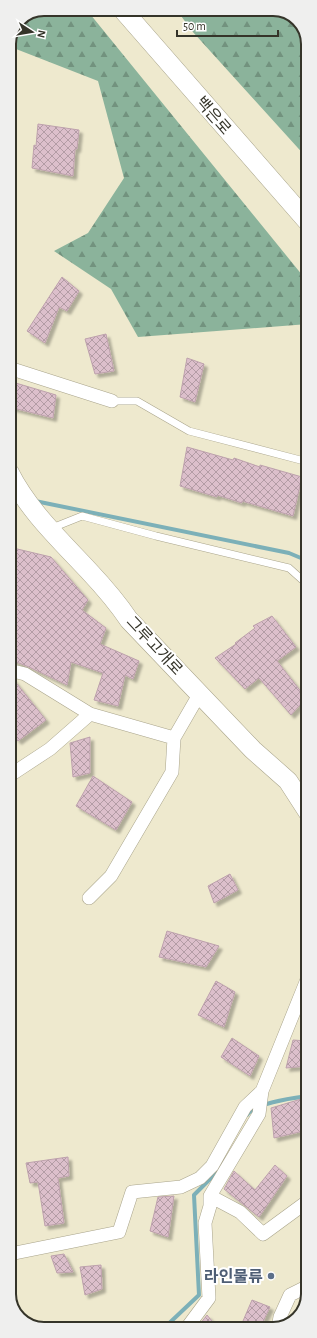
<svg xmlns="http://www.w3.org/2000/svg" width="317" height="1338" font-family="'Alegreya Sans','Noto Sans KR',sans-serif">
  <defs>
    <pattern id="forest-firs" width="22" height="20" patternUnits="userSpaceOnUse"><rect width="22" height="20" fill="#8bb39b"/><path d="M5 1l3.5 6h-7zM16 11l3.5 6h-7z" fill="#72927e"/></pattern>
    <pattern id="building-cross-hatch" width="8" height="8" patternUnits="userSpaceOnUse"><rect width="8" height="8" fill="#dcbfcb"/><path d="M0 0l8 8M0 8l8-8" fill="none" stroke="#b39ca5"/></pattern>
    <filter id="shadow"><feDropShadow dx="3.5" dy="3.5" stdDeviation="1" flood-color="#0004"/></filter>
  </defs>
  <rect width="100%" height="100%" fill="#eee9ce"/>
  <path fill="url(#forest-firs)" d="M 45,9 L 86,9 L 307,281 L 308,324 L 138,337 L 111,289 L 54,251 L 88,233 L 124,178 L 98,81 L 16,49 L 9,63 L 9,44 L 20,19 Z
    M 176,9 L 277,9 L 297,19 L 307,38 L 307,158 L 192,31 Z"/>
  <g fill="none" stroke-linecap="round" stroke-linejoin="round">
    <path stroke="#7cb0b8" stroke-width="4" d="M 35,501 L 289,553 L 308,561
      M 247,1115 C 254,1103 294,1098 308,1096
      M 163,1329 L 199,1295 L 194,1195 L 212,1177 L 217,1168"/>
  </g>
  <path fill="url(#building-cross-hatch)" stroke="#bda1ac" filter="url(#shadow)" d="M 38,124 L 79,130 L 77,149 L 75,149 L 73,176 L 32,168 L 34,145 L 36,146 Z
    M 62,277 L 79,291 L 67,311 L 59,307 L 45,343 L 27,331 Z
    M 106,334 L 114,371 L 95,374 L 85,339 Z
    M 187,358 L 204,364 L 195,402 L 180,397 Z
    M 9,381 L 56,395 L 53,418 L 9,407 Z
    M 187,447 L 233,460 L 234,458 L 260,467 L 260,465 L 302,477 L 293,516 L 242,501 L 242,503 L 217,495 L 217,497 L 180,486 Z
    M 9,547 L 51,557 L 88,600 L 82,610 L 106,628 L 100,644 L 139,661 L 133,679 L 125,675 L 118,706 L 94,700 L 103,673 L 71,662 L 67,685 L 29,667 L 9,659 Z
    M 272,616 L 296,647 L 277,661 L 306,698 L 291,715 L 259,678 L 245,689 L 215,658 L 236,644 L 235,643 L 255,628 L 253,626 Z
    M 9,678 L 13,679 L 46,720 L 18,741 L 9,730 Z
    M 90,737 L 90,773 L 73,777 L 70,743 Z
    M 93,776 L 132,802 L 116,830 L 76,806 Z
    M 230,874 L 238,890 L 214,903 L 208,886 Z
    M 167,931 L 219,946 L 206,967 L 159,957 Z
    M 216,981 L 235,992 L 224,1027 L 198,1015 Z
    M 232,1038 L 259,1056 L 250,1076 L 221,1057 Z
    M 293,1040 L 308,1041 L 308,1066 L 286,1068 Z
    M 308,1097 L 308,1130 L 274,1138 L 271,1108 Z
    M 68,1157 L 69,1176 L 58,1178 L 64,1223 L 45,1226 L 38,1182 L 30,1183 L 26,1163 Z
    M 275,1165 L 287,1176 L 259,1217 L 224,1189 L 234,1171 L 255,1190 Z
    M 174,1196 L 168,1237 L 150,1231 L 158,1197 Z
    M 64,1254 L 73,1272 L 57,1273 L 51,1256 Z
    M 101,1265 L 102,1289 L 85,1295 L 80,1267 Z
    M 252,1300 L 270,1307 L 260,1328 L 240,1328 Z
    M 207,1315 L 218,1328 L 197,1328 Z"/>
  <g fill="none" stroke-linecap="round" stroke-linejoin="round">
    <g stroke="#a9a48b" stroke-width="8">
      <path id="lane" d="M 112,401 L 137,401 L 189,431 L 308,462
        M 52,528 L 82,516 L 156,536 L 289,568 L 308,585"/>
    </g>
    <g stroke="#a9a48b" stroke-width="14">
      <path id="street" d="M 9,368 L 112,401
        M 9,670 L 25,674 L 90,714 L 174,738
        M 9,776 L 50,749 L 90,714
        M 89,898 L 111,876 L 172,772 L 174,738 L 200,693
        M 210,1196 L 240,1212 L 263,1234 L 308,1201
        M 10,1254 L 119,1232 L 132,1192 L 181,1187 L 200,1178 L 212,1166 L 245,1107 L 262,1091
        M 278,1328 L 280,1317 L 290,1295 L 308,1286
        M 186,1329 L 209,1298 L 205,1223 L 210,1206 L 210,1196 L 259,1114 L 262,1091 L 308,977"/>
    </g>
    <g stroke="#a9a48b" stroke-width="20">
      <path id="secondary" d="M 122,9 L 307,221
        M 9,472 C 28,510 60,540 88,570 C 103,586 117,602 129,620 L 253,750 L 288,781 L 308,812"/>
    </g>
    <use href="#lane" stroke="#fff" stroke-width="7"/>
    <use href="#street" stroke="#fff" stroke-width="13"/>
    <use href="#secondary" stroke="#fff" stroke-width="19"/>
  </g>
  <circle fill="#5c6f8a" stroke="#fff" stroke-width="1.5" cx="271" cy="1276" r="4"/>
  <g text-anchor="middle" stroke-width="4" stroke-linejoin="round" paint-order="stroke">
    <g font-size="16" fill="#353429" stroke="#fff">
      <text transform="translate(214 115) rotate(49)" y="6">백은로</text>
      <text transform="translate(155 645) rotate(47)" y="6">그루고개로</text>
    </g>
    <g font-size="16" font-weight="bold" fill="#4e5e75" stroke="#fff" text-anchor="end">
      <text x="263" y="1282">라인물류</text>
    </g>
  </g>
  <path d="M0 0H317V1338H0ZM44 16H273A28 28 0 0 1 301 44V1294A28 28 0 0 1 273 1322H44A28 28 0 0 1 16 1294V44A28 28 0 0 1 44 16Z" fill="#efefee" fill-rule="evenodd"/>
  <path fill="none" stroke="#353429" stroke-width="2" d="M44 16H273A28 28 0 0 1 301 44V1294A28 28 0 0 1 273 1322H44A28 28 0 0 1 16 1294V44A28 28 0 0 1 44 16Z"/>
  <g transform="translate(32 32) rotate(102)" stroke="#ffffff" stroke-width="3" paint-order="stroke">
  <path d="M0-3L7 15L0 10L-7 15Z" fill="#353429"/>
  <text y="-6" font-size="11" font-weight="bold" text-anchor="middle" fill="#353429">N</text>
  </g>
  <path d="M177 30v6h101v-6" fill="none" stroke="#353429" stroke-width="2"/>
  <text x="183" y="30" font-size="12" fill="#353429" stroke="#ffffff" stroke-width="3" paint-order="stroke">50 m</text>
</svg>
